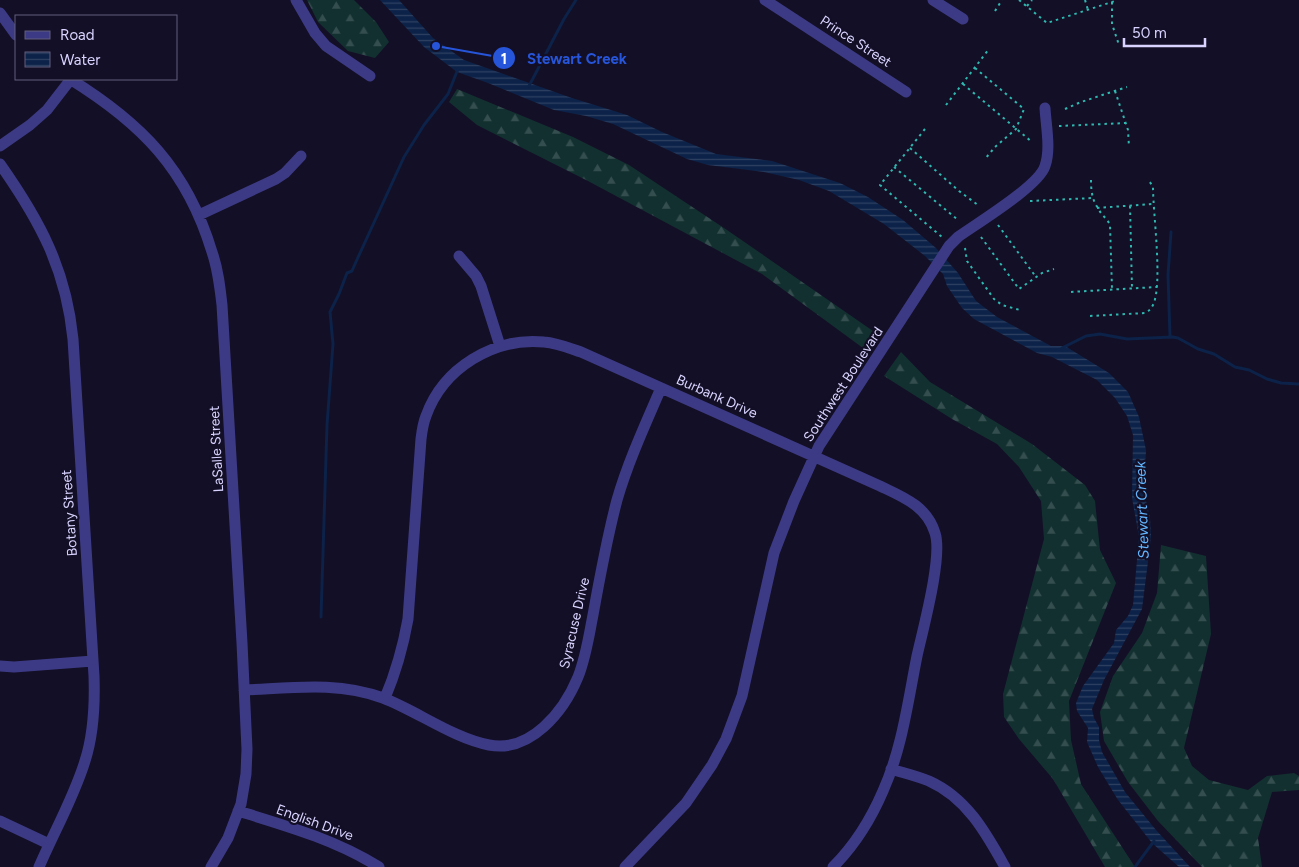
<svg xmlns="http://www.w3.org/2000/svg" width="1299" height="867" font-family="Figtree,sans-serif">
  <defs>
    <pattern id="forest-firs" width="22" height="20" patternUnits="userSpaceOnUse" patternTransform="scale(1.25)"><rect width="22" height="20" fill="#12302f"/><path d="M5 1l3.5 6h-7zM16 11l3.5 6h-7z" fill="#344d4e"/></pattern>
    <pattern id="water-rules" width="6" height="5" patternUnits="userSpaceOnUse" patternTransform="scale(1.25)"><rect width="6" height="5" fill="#0c2248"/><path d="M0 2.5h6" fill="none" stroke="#2f4163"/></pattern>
  </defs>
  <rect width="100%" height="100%" fill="#130f26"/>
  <path fill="url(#forest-firs)" d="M 307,0 L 354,0 L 376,22 L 389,42 L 375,58 L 348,51 L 318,22 Z
    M 457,89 L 573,137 L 629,165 L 727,230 L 873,331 L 863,348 L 762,274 L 588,181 L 477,125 L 449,102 Z
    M 901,352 L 930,382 L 1032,444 L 1085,485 L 1095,501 L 1100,550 L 1116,583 L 1069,701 L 1071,740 L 1081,784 L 1135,867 L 1105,867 L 1053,779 L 1019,739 L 1004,717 L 1003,694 L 1044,539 L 1041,501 L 1019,467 L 997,444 L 952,419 L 884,376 Z
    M 1161,545 L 1206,556 L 1211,634 L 1184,748 L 1192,766 L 1209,780 L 1248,790 L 1267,776 L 1294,773 L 1299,776 L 1299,790 L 1272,792 L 1258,838 L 1262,867 L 1202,867 L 1158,821 L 1128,782 L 1104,741 L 1100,712 L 1113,676 L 1142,633 L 1157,593 Z"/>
  <path fill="url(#water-rules)" d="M 380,0 L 399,0 L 433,38 L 464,60 L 572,98 L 627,115 L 662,132 L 716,154 L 772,161 L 840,183 L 868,197 L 903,220 L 936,248 L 958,273 L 976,301 L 997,317 L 1051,346 L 1065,346 L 1109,373 L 1128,392 L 1139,417 L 1146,450 L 1144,493 L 1150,517 L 1151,538 L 1142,609 L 1104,680 L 1092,709 L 1094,718 L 1099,727 L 1099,740 L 1102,752 L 1125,792 L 1156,830 L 1190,867 L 1179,867 L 1152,843 L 1118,800 L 1098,767 L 1087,742 L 1088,728 L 1077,711 L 1076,703 L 1083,686 L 1114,643 L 1116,630 L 1128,616 L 1133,605 L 1139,537 L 1132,498 L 1133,435 L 1127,416 L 1115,398 L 1097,380 L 1052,357 L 1037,353 L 974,319 L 962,308 L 947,286 L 943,274 L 925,256 L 884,224 L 829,191 L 799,180 L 764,172 L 708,165 L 687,159 L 613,124 L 586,116 L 554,110 L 488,83 L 457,72 L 424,47 Z"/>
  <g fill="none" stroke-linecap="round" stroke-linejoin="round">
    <path stroke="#0c2248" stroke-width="3" d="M 529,86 L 564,19 L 576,0
      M 1170,337 L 1168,275 L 1171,232
      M 1062,348 L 1086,336 L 1100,334 L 1127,339 L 1173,337 L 1178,338 L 1198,349 L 1214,354 L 1235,367 L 1249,370 L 1267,379 L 1281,383 L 1299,384
      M 321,617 L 327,425 L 333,344 L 330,312 L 339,294 L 347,273 L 352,271 L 355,264 L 404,157 L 424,125 L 448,94 L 458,69
      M 1135,867 L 1154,841"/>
    <path stroke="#2fb8b0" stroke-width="2" stroke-dasharray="2.5 4" stroke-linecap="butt" d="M 1019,0 L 1047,23 L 1115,1
      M 1085,0 L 1088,10
      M 1112,2 L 1112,24 L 1119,45
      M 1027,6 L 1032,0
      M 995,11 L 1002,0
      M 975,68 L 1024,109 L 1016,129 L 995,147 L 985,159
      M 963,84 L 1032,142
      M 1115,91 L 1128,130 L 1129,147
      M 946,105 L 989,49
      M 1065,109 L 1081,102 L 1127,87
      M 1059,126 L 1126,123
      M 925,129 L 880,185 L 942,237
      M 910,148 L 959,191 L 978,205
      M 894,167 L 958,220
      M 1091,180 C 1091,190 1092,200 1098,208 C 1101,215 1107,218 1110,225 L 1112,289
      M 1030,201 L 1093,198
      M 1130,206 L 1132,288
      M 1097,208 L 1152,204
      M 998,225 L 1036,277
      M 981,237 L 1019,289 L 1042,273 L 1054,269
      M 965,248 L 967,261 L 994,299 L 1002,305 L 1020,310
      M 1071,292 L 1157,287
      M 1090,316 L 1145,313 C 1149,311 1151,309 1153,305 C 1163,284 1153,214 1153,187 L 1148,179"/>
    <path stroke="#3d3a85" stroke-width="11" d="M 296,0 L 315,33 L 326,46 L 370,76
      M 765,0 L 906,92
      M 933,0 L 963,19
      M 0,13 L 16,35
      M 70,79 C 141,123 187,169 212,252 C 218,269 220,287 222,305 L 242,643 L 247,749 L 246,774 L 241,804 L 228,838 L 211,867
      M 0,146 L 30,125 L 47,110 L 71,79
      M 0,164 C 40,221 66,269 73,339 L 94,676 C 95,705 94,733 85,761 C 74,797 54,832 39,867
      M 199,215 L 276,179 L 285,173 L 301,156
      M 459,256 L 476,276 L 481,286 L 500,346
      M 0,666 L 14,667 L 93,661
      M 244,690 C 291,688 338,681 383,698 C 417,711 453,738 489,745 C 531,753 564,711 578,677 C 586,657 589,635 593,615 C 600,576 607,538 617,500 C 628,462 645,425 661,388
      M 385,698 C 396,672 403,647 408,619 L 421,439 C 422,431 423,423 426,416 C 443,368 494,337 544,342 C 557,343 569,348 581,352 L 880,486 C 903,497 927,506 935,533 C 943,556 923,629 917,656 C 908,701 902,749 883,791 C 871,819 854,846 833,867
      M 891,769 C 904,773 917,776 929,781 C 967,798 986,833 1005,867
      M 238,811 C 287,826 336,840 379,867
      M 0,821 L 49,844
      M 625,867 L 686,803 L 712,765 L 726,739 L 742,696 L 774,553 L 794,501 L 819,446 L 949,246 L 958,237 C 976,224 1039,186 1045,166 C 1051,149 1046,126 1045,108"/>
  </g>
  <g text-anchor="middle" stroke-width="4.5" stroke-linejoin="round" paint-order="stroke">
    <g font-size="14" fill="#d9d4ff" stroke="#130f26">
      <text transform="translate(856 41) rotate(33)" y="5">Prince Street</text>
      <text transform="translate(843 384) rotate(-57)" y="5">Southwest Boulevard</text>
      <text transform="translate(717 396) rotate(24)" y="5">Burbank Drive</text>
      <text transform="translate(216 449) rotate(-93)" y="5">LaSalle Street</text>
      <text transform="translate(69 513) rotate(-94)" y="5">Botany Street</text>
      <text transform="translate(574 623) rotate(-77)" y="5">Syracuse Drive</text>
      <text transform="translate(315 822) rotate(20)" y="5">English Drive</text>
    </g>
    <g font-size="15" font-style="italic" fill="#62b6ff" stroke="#130f26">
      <text transform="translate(1142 510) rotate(-92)" y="5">Stewart Creek</text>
    </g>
  </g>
  <path fill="none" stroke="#2655da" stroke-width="2" d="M436 46L504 58"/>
  <g fill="#2655da" stroke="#130f26" stroke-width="2">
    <circle cx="436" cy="46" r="5"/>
    <circle cx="504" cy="58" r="12"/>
  </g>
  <g font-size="15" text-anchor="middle" font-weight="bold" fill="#fff">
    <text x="504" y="64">1</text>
  </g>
  <g font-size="15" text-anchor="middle" font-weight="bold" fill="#2655da" stroke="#130f26" stroke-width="4.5" stroke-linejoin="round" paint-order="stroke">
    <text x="577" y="64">Stewart Creek</text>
  </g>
  <rect x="15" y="15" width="162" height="65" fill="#130f26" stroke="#625e7d"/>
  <rect x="25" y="31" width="25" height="8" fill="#3d3a85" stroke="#625e7d"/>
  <text x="60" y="40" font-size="15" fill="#d9d4ff">Road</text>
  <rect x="25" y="52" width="25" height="15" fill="url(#water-rules)" stroke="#625e7d"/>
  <text x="60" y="65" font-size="15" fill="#d9d4ff">Water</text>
  <path d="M1124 38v8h81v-8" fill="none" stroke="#d9d4ff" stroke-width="2.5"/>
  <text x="1132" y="38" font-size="15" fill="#d9d4ff" stroke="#130f26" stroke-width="4" paint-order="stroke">50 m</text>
</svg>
